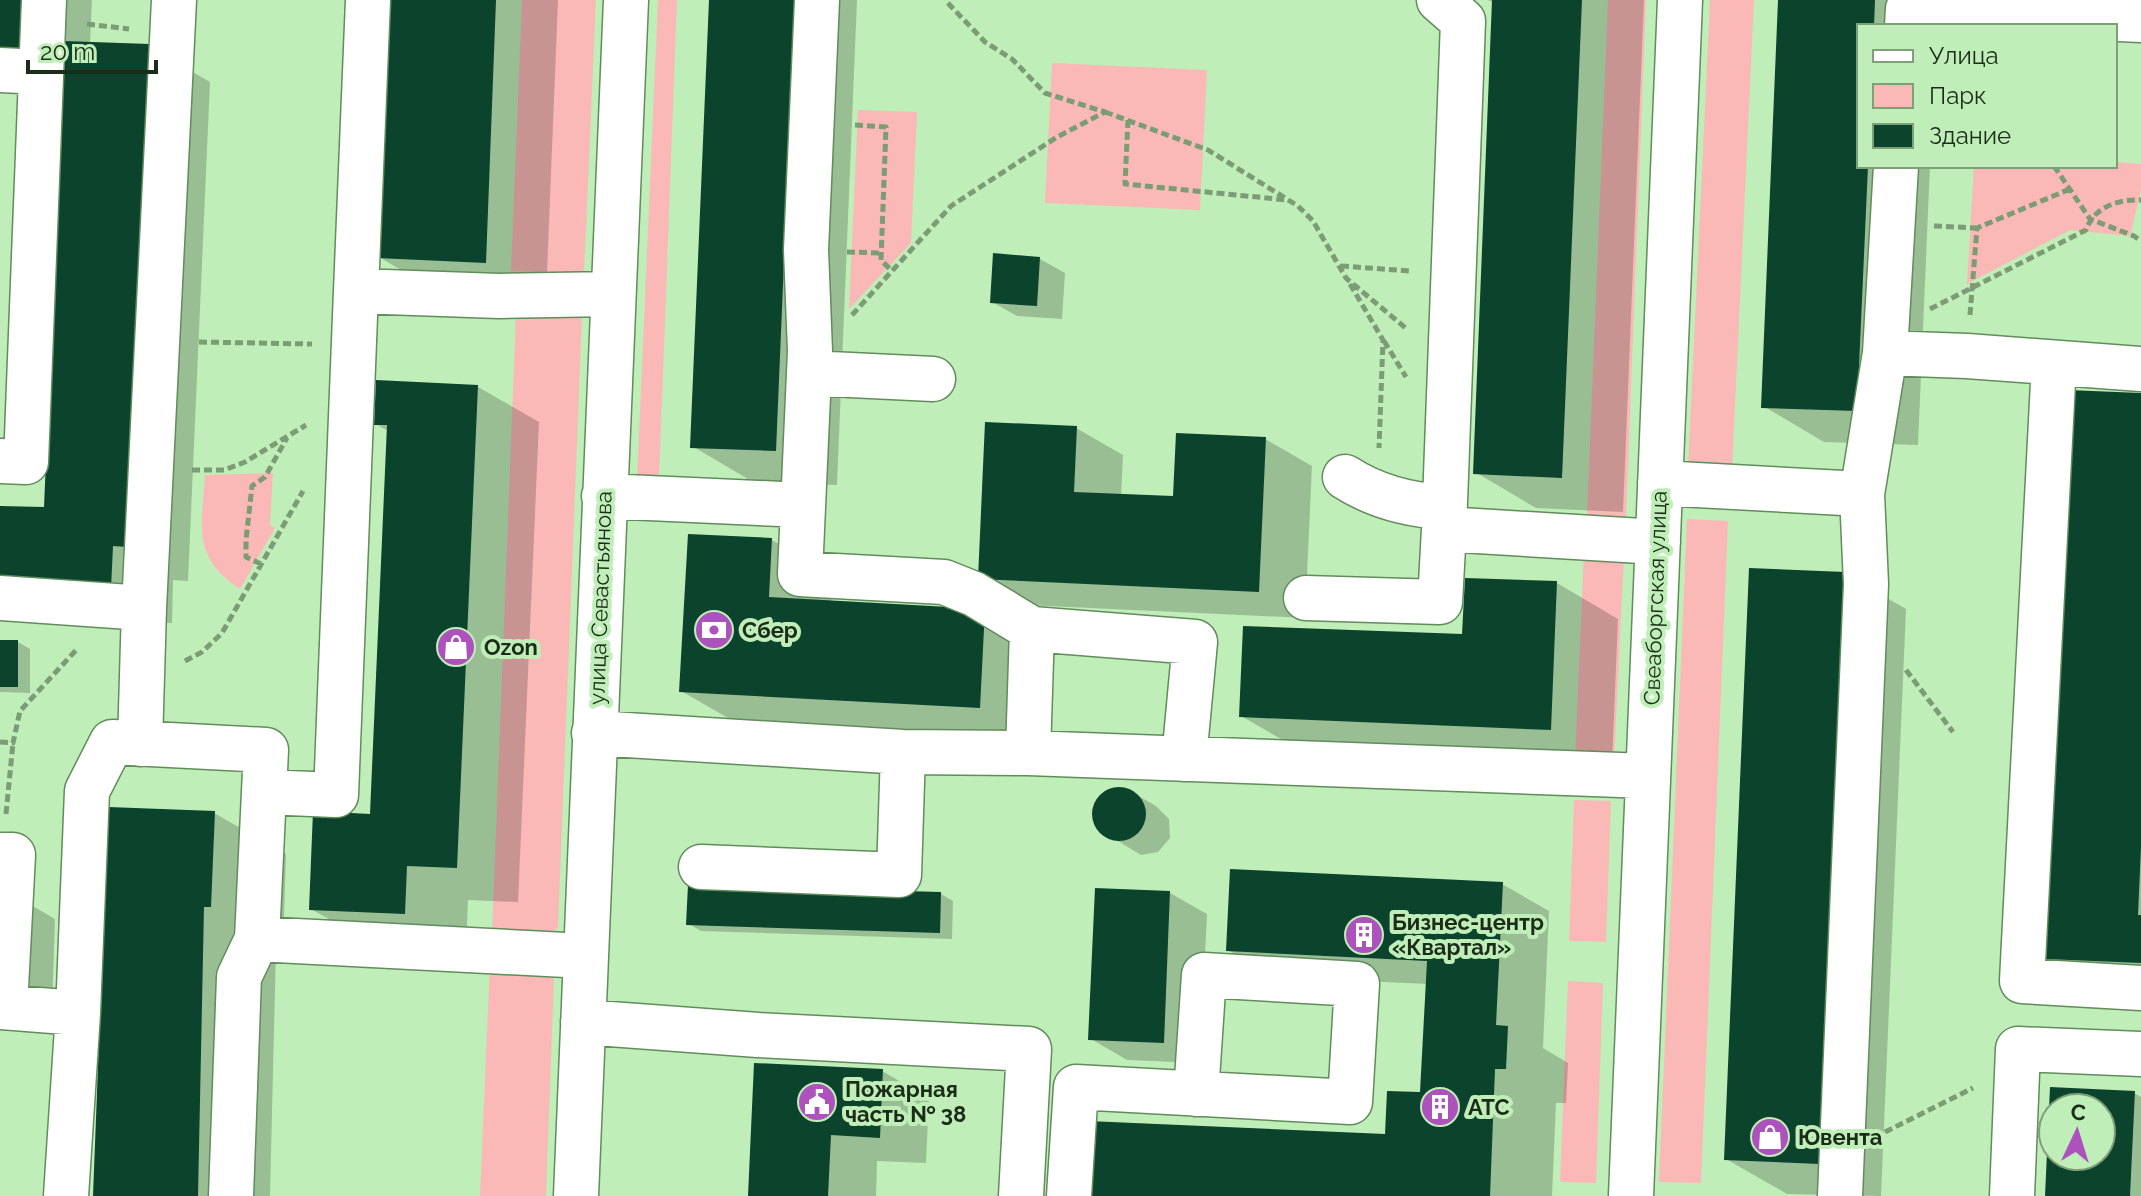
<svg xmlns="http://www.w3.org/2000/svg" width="2141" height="1196" font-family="Raleway,sans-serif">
  <rect width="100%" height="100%" fill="#c0eeb9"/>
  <path fill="#fab9b6" d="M 522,0 L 596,0 L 584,274 L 511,271 Z
    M 658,0 L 677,0 L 659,481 L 637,481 Z
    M 1608,0 L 1646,0 L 1626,517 L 1587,516 Z
    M 1710,0 L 1754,0 L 1732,470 L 1688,468 Z
    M 1052,63 L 1207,70 L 1200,210 L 1045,203 Z
    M 858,110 L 917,112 L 911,243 L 849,309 Z
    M 2115,162 L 2141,164 L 2141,190 L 2130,236 L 2070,230 L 1967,284 L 1974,166 L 2115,166 Z
    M 516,312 L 582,315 L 558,928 L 545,936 L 492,933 Z
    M 273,473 L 270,525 L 275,528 L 240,589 C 191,556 202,528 205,475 Z
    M 1687,519 L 1728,521 L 1701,1183 L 1659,1182 Z
    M 1584,552 L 1624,555 L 1614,761 L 1575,759 Z
    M 1574,800 L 1611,801 L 1606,942 L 1569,941 Z
    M 490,962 L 542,964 L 554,977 L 546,1196 L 480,1196 Z
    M 1568,981 L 1603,983 L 1596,1183 L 1560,1182 Z"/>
  <path fill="#0003" fill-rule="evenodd" d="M 0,0 L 92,0 L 90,44 L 148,46 L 210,82 L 188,581 L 173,580 L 172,623 L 40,618 L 0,508 L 46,509 L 64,87 Z
    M 389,0 L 558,0 L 546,297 L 440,293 L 379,257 Z
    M 711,0 L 857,0 L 837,485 L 753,482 L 692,446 Z
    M 1488,0 L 1644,0 L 1623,512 L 1536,508 L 1475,472 L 1494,3 Z
    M 1780,0 L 1937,0 L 1936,26 L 1859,26 L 1859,166 L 1930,166 L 1918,445 L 1824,442 L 1763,406 Z
    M 1040,259 L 1065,273 L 1062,319 L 1017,316 L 992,302 Z
    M 478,387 L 539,422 L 518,902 L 468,900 L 466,948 L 372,944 L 311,909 L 371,816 L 388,431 L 376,424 Z
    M 2141,395 L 2141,995 L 2109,994 L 2048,958 Z
    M 1076,428 L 1123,455 L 1121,496 L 1175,498 L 1265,439 L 1312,466 L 1305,618 L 1027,605 L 980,578 Z
    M 772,540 L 833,575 L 831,602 L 984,611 L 1046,646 L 1041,742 L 742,726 L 681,691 Z
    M 1845,574 L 1906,609 L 1881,1196 L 1787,1194 L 1726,1159 Z
    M 1557,583 L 1618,619 L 1612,764 L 1302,751 L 1241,716 L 1464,636 Z
    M 0,642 L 18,642 L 30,649 L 30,693 L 0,692 Z
    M 1111,791 L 1130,791 L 1156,806 L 1169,819 L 1170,838 L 1158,852 L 1141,855 L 1098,829 L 1094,811 L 1103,795 Z
    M 214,813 L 286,854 L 283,948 L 276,947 L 270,1196 L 95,1196 Z
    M 1502,884 L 1549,911 L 1543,1048 L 1568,1063 L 1566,1103 L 1556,1103 L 1552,1196 L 1087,1196 L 1387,1136 L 1422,1094 L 1428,984 L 1275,977 L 1228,950 Z
    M 0,887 L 55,919 L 52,1009 L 0,1007 Z
    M 1170,893 L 1207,914 L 1200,1063 L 1127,1060 L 1091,1039 Z
    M 941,894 L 953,901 L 952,939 L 701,931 L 689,924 Z
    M 882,1071 L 929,1098 L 926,1163 L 877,1161 L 876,1196 L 750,1196 Z
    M 2052,1090 L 2134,1093 L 2141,1097 L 2141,1196 L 2047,1196 ZM 2053,1108 L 2101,1108 L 2101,1156 L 2053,1156 Z"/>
  <path fill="#0b432d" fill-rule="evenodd" d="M 0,0 L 30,0 L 27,54 L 0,53 Z
    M 387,0 L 496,0 L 486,263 L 377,258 Z
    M 709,0 L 795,0 L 776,451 L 690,448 Z
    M 1492,0 L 1582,0 L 1562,478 L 1473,474 Z
    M 1778,0 L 1875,0 L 1874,26 L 1859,26 L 1859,166 L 1868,166 L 1857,411 L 1761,408 Z
    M 64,41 L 149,44 L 127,547 L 113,546 L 111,589 L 0,585 L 0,506 L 44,507 Z
    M 993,253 L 1040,257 L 1037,306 L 990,303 Z
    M 376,380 L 478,385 L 457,868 L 407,866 L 405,914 L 309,910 L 313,811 L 370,814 L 387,425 L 374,425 Z
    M 2068,390 L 2141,393 L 2141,847 L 2138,915 L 2141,915 L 2141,963 L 2046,959 Z
    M 985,422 L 1077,426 L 1074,492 L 1173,496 L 1176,433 L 1266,437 L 1259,592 L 978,579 Z
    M 688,534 L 772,538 L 769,597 L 985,609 L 980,708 L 679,692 Z
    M 1749,568 L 1845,572 L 1820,1164 L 1724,1160 Z
    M 1465,578 L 1557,581 L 1551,730 L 1239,717 L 1243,626 L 1462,634 Z
    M 0,640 L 18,640 L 18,687 L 0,687 Z
    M1092 814a27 27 0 1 1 54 0a27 27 0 1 1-54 0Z
    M 108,807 L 215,811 L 211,907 L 204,907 L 198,1196 L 93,1196 Z
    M 1230,869 L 1503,882 L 1496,1025 L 1508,1026 L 1506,1069 L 1495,1069 L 1490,1196 L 1085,1196 L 1088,1121 L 1385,1134 L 1387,1091 L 1420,1092 L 1427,961 L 1226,951 Z
    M 688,885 L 941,892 L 940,933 L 686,925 Z
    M 1095,888 L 1170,891 L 1164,1043 L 1088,1040 Z
    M 754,1063 L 883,1069 L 880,1138 L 831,1135 L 828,1196 L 748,1196 Z
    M 2050,1087 L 2135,1091 L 2130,1196 L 2045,1196 ZM 2053,1108 L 2101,1108 L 2101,1156 L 2053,1156 Z"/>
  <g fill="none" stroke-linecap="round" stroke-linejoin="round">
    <g stroke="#618c5b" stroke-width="47">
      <path id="minor" d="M 368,0 L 356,291 L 499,296 L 612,294
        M 817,0 L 806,250 L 810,351 L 800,574 L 944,582 L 974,594 L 1032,629
        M 1439,0 L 1463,21 L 1444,529 L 1658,542
        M 1907,26 L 1908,9 L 2141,20
        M 0,70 L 41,72
        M 1885,353 L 1967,356 L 2141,369
        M 2054,363 L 2022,981 L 2141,988
        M 809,373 L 933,379
        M 0,461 L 26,462 L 44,0
        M 1345,477 C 1376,497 1408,505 1444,507
        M 1660,483 L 1862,494
        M 604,496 L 803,505
        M 0,598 L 144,608 L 174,0
        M 1306,598 L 1440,602 L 1444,529
        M 594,733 L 903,752 L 1028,753 L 1648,776
        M 140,744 L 144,608
        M 1028,753 L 1032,629 L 1195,642 L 1184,759
        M 264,792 L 336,795 L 356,291
        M 0,855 L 13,855 L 5,1007
        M 701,867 L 899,875 L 903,752
        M 257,939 L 585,956
        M 0,1007 L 78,1013
        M 583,1022 L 758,1035 L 1029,1049 L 1021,1196
        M 66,1196 L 78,1013 L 87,791 L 112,742 L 266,750 L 257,939 L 239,977 L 231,1196
        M 576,1196 L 626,0
        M 1069,1196 L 1076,1087 L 1350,1102 L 1357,984 L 1204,975 L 1196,1094
        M 1631,1196 L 1680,0
        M 1840,1196 L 1866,584 L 1862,494 L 1885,353 L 1896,166
        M 2012,1196 L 2018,1049 L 2141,1054"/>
    </g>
    <path stroke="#7b9c75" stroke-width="5" stroke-dasharray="8 4" stroke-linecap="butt" d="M 87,24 L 129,29
      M 1105,112 L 1208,150 L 1298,206 L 1313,221 L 1346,278 L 1408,330
      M 1128,120 L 1125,184 L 1287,200
      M 855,125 L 886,127 L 881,260 L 891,270
      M 2054,166 L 2090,219 L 2134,236 L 2141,241
      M 1934,226 L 1977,228
      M 847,252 L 881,253
      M 1341,266 L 1410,271
      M 1350,284 L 1383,340 L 1379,448
      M 1930,309 L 2086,230 C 2094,207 2118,199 2141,200
      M 852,315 L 951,206 L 1057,137 L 1105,112 L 1045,93 L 1012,59 L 985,42 L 945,0
      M 1970,315 L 1977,228 L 2070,189
      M 1384,341 L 1406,377
      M 199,342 L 312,344
      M 192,470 L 224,470 L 245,462 L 306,425
      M 261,564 L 246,557 L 246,540 L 252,486 L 265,477 L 287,438
      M 185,661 L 202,652 L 222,633 L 303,491
      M 1906,670 L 1953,732
      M 0,742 L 13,743 L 20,711 L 78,648
      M 6,814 L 13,743
      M 1885,1132 L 1973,1088"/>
    <use href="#minor" stroke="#fff" stroke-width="44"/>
  </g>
  <defs>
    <g id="bank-disc" transform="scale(2)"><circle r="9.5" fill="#ad52bd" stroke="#c0eeb9"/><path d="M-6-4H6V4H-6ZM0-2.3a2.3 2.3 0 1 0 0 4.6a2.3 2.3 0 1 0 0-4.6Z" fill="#fff"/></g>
    <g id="shop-disc" transform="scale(2)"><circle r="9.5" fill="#ad52bd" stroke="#c0eeb9"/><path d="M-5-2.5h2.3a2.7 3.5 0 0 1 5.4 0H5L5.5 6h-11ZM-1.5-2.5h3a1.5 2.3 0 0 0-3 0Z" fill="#fff"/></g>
    <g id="building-disc" transform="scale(2)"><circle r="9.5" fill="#ad52bd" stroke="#c0eeb9"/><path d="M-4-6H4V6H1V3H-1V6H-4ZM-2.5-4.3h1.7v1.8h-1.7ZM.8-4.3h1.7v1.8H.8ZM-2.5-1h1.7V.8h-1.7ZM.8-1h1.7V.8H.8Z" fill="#fff"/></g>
    <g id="civic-disc" transform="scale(2)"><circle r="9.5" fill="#ad52bd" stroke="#c0eeb9"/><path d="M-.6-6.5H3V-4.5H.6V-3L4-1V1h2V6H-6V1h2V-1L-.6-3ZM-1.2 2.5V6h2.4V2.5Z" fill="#fff"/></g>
  </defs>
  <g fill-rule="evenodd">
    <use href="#bank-disc" x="714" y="630"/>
    <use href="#shop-disc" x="456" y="647"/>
    <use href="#building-disc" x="1364" y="935"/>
    <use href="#civic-disc" x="817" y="1102"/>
    <use href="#building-disc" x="1440" y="1107"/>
    <use href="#shop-disc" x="1770" y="1137"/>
  </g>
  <g text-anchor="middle" stroke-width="8" stroke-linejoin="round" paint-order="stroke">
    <g font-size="22" fill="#1b2c18" stroke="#c0eeb9">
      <text transform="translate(600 598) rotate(-88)" y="8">улица Севастьянова</text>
      <text transform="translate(1655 598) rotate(-88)" y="8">Свеаборгская улица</text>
    </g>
    <g font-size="22" font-weight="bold" fill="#1b2c18" stroke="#c0eeb9" text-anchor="start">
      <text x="742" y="638">Сбер</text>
      <text x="484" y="655">Ozon</text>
      <text x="1392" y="930">Бизнес-центр<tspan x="1392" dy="25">«Квартал»</tspan></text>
      <text x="845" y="1097">Пожарная<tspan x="845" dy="25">часть № 38</tspan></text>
      <text x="1468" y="1115">АТС</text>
      <text x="1798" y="1145">Ювента</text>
    </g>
  </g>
  <rect x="1857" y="24" width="260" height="144" fill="#c0eeb9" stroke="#7ea079" stroke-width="2"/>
  <rect x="1873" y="50" width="40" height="12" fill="#ffffff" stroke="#7ea079" stroke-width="2"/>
  <text x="1929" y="64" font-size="24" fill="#1b2c18">Улица</text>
  <rect x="1873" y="84" width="40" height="24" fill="#fab9b6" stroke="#7ea079" stroke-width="2"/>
  <text x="1929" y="104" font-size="24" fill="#1b2c18">Парк</text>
  <rect x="1873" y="124" width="40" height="24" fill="#0b432d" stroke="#7ea079" stroke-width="2"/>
  <text x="1929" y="144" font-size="24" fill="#1b2c18">Здание</text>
  <g transform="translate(2077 1132) rotate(4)"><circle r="38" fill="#c0eeb9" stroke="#7ea079" stroke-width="2"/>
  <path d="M0-6L14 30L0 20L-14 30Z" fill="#ad52bd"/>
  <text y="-12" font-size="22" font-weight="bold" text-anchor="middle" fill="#1b2c18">С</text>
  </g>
  <path d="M28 60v12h128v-12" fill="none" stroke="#1b2c18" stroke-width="4"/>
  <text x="40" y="60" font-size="24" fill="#1b2c18" stroke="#c0eeb9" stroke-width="6" paint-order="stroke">20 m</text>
</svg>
